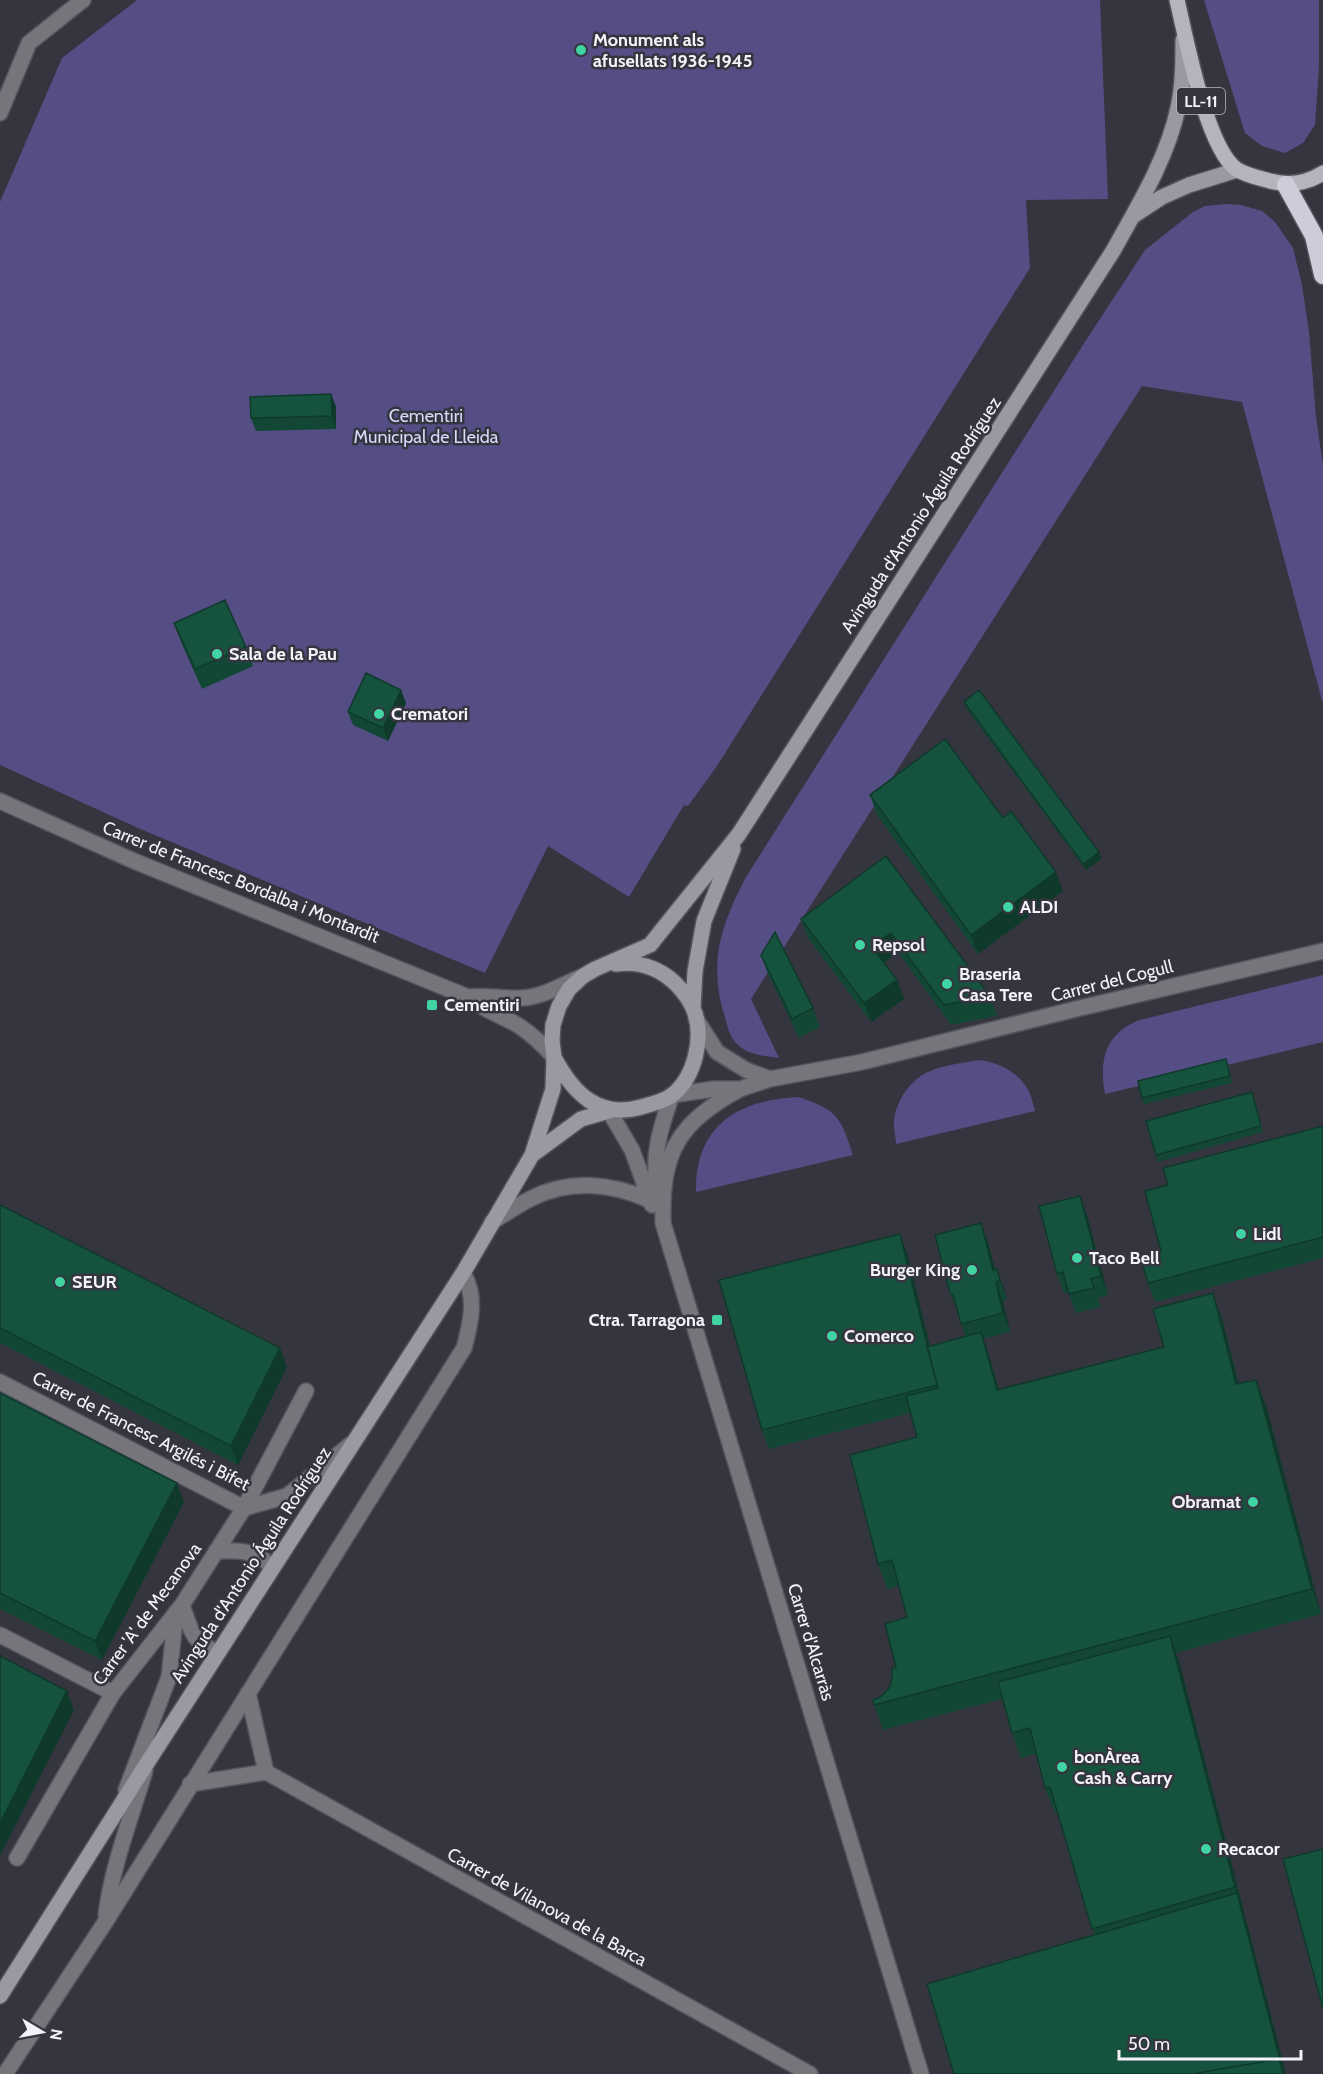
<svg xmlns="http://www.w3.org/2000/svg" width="1323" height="2074" font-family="Cabin,sans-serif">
  <rect width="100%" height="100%" fill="#35353f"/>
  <path fill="#544e85" d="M 137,0 L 1100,0 L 1108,199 L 1026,200 L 1030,268 L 717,766 L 688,806 L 684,805 L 629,897 L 548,846 L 485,973 L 138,828 L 0,765 L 0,202 L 62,58 Z
    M 1204,0 L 1319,0 L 1319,66 L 1315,125 L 1303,143 L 1285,153 L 1262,146 L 1245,133 Z
    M 1225,204 L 1241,205 L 1262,211 L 1275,222 L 1293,248 L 1302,285 L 1309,332 L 1316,417 L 1323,466 L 1323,704 L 1242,402 L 1142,386 L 751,999 L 779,1058 C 764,1056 747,1055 736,1043 C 729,1036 727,1024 724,1014 C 708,961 722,923 746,877 L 1081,348 L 1145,250 L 1193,212 L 1205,206 Z
    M 1323,975 L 1323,1042 L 1105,1094 C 1099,1060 1105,1033 1140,1020 Z
    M 979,1060 C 998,1062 1016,1071 1027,1088 C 1031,1094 1033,1104 1035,1111 L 896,1144 C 896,1137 893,1128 894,1121 C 896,1101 910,1080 928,1072 C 943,1065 963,1063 979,1060 Z
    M 799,1097 C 837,1110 841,1117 853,1155 L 696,1192 C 695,1126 737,1100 799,1097 Z"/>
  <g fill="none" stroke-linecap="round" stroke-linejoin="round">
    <g stroke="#53535d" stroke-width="18">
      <path id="street" d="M 0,113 L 29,43 L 83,0
        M 0,801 L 134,861 L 468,997 C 482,1009 498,1014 514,1023 C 529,1031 542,1044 554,1057
        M 468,997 C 486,995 504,999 522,998 C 542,997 562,985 581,977
        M 696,1019 L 717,1052 L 746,1070 L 770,1079
        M 740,1089 C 679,1123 661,1150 663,1223 L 921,2074
        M 609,1111 L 632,1150 L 652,1205
        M 659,1192 C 650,1159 661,1126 672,1095 L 714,1089 L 740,1089 L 770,1079 L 862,1062 L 1080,1008 L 1323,951
        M 492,1222 C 505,1214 518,1205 532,1198 C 569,1179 612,1183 649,1200
        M 0,1382 L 244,1508 L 287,1496 L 351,1444
        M 216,1551 C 241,1550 253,1550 273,1567
        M 182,1605 C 192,1633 190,1638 217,1653
        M 0,1635 L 113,1693
        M 248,1693 L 266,1772
        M 190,1784 L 266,1772 L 810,2074
        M 126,1790 L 169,1677 L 176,1612
        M 17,1858 L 113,1693 L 182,1605 L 244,1508 L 306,1391
        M 106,1915 C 112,1866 131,1818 145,1771
        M 5,2074 L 106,1921 L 464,1348 C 471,1323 477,1296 463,1273"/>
    </g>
    <g stroke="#53535d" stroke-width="18">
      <path id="secondary" d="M 1133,216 L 1162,197 L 1189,185 L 1237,170
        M 693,1008 L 695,971 L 704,921 L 733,849
        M 555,1059 C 574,1094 599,1119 641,1107 C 652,1104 662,1102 671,1096 C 695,1078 705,1036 693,1008 C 689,999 682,990 675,983 C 659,968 638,961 616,964
        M 532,1155 L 581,1119 L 609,1111
        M 0,1996 L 149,1760 L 463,1273 L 532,1155 L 553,1089 L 554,1057 L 552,1041 L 553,1025 L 559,1006 L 569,989 L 583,976 L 595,969 L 650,945 L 739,834 L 1113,251 C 1138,206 1167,159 1178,108 C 1183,85 1183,63 1183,40"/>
    </g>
    <g stroke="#53535d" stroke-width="18">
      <path id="primary" d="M 1177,0 C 1186,38 1206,146 1236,169 C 1245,175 1259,178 1270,181 C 1289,186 1307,183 1323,173"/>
    </g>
    <g stroke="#53535d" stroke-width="21">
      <path id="highway" d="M 1286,185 L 1314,236 L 1323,275"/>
    </g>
    <use href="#street" stroke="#76757b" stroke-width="15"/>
    <use href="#secondary" stroke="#9999a1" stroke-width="15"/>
    <use href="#primary" stroke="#b4b4bf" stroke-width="15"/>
    <use href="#highway" stroke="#cdcdda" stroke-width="18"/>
  </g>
  <path fill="#134735" d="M 331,394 L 336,407 L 336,429 L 256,431 L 251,418 Z
    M 174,623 L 246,647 L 253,666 L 202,689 L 181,642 Z
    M 964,702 L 1099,852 L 1101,859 L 1086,870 L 966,708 Z
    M 406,703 L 388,741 L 353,725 L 348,712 Z
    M 870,795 L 1003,818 L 1063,891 L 978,954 L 877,815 Z
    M 886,856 L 990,996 L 997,1016 L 951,1025 L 898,952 L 884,963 L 897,980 L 904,999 L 871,1022 L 808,938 L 801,919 Z
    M 761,955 L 813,1008 L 820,1027 L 799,1038 L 768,974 Z
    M 1226,1059 L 1232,1083 L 1144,1104 L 1142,1098 Z
    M 1254,1098 L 1263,1132 L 1158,1162 L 1156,1155 Z
    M 1323,1126 L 1323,1258 L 1155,1302 L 1148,1283 L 1161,1251 L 1168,1185 Z
    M 1080,1196 L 1087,1215 L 1108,1295 L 1098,1298 L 1101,1307 L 1076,1313 L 1068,1292 L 1064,1293 L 1057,1274 Z
    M 0,1205 L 287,1367 L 238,1465 L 0,1343 Z
    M 900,1234 L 907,1253 L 930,1346 L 965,1336 L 958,1312 L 950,1293 L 988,1242 L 995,1270 L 997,1269 L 1007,1300 L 1003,1301 L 1010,1332 L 983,1339 L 990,1358 L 999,1390 L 1164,1347 L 1222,1318 L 1239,1384 L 1266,1405 L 1321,1614 L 1176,1653 L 1179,1661 L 1286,2074 L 1095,1935 L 1058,1813 L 1055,1813 L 1045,1788 L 1036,1754 L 1021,1758 L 1012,1733 L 1002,1699 L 883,1730 L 874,1705 L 889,1688 L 896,1667 L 907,1617 L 899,1586 L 887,1589 L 878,1564 L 917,1437 L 911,1413 L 769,1449 L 762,1430 Z
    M 0,1393 L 184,1502 L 102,1660 L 0,1609 Z"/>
  <path fill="#0f3a2b" d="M 331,394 L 336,407 L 336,429 L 332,416 Z
    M 401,690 L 406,703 L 388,741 L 383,728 Z
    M 1099,852 L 1101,859 L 1086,870 L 1083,864 Z
    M 1056,872 L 1063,891 L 978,954 L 971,935 Z
    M 891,933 L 898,952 L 879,966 L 872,947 Z
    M 897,980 L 904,999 L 871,1022 L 864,1003 Z
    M 1080,1196 L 1087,1215 L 1108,1295 L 1101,1276 Z
    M 981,1223 L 988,1242 L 998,1281 L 993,1270 Z
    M 900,1234 L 907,1253 L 944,1404 L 937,1385 Z
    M 997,1269 L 1004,1288 L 1007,1300 L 1000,1280 Z
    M 996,1282 L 1003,1301 L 1010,1332 L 1003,1313 Z
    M 1213,1293 L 1222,1318 L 1245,1410 L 1236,1384 Z
    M 981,1332 L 990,1358 L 1006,1416 L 997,1390 Z
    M 280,1348 L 287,1367 L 238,1465 L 231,1446 Z
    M 1256,1380 L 1266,1405 L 1321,1614 L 1312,1589 Z
    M 177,1483 L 184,1502 L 102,1660 L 95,1641 Z
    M 1170,1636 L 1179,1661 L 1286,2074 L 1283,2074 Z
    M 67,1691 L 74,1710 L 0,1856 L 0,1823 Z"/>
  <path fill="#16533e" stroke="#0f3a2b" stroke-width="1.5" d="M 331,394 L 332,416 L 251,418 L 250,397 Z
    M 225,600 L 246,647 L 195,669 L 174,623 Z
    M 366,673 L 401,690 L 383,728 L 348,712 Z
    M 979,690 L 1099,852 L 1083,864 L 964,702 Z
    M 945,739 L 1003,818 L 1011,811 L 1056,872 L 971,935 L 870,795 Z
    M 886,856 L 990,996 L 944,1005 L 891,933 L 872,947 L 897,980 L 864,1003 L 801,919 Z
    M 775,932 L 813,1008 L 792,1019 L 761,955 Z
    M 1226,1059 L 1230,1076 L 1142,1098 L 1138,1081 Z
    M 1252,1092 L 1261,1126 L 1156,1155 L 1146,1121 Z
    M 1323,1126 L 1323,1237 L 1148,1283 L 1140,1256 L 1161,1251 L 1145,1191 L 1168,1185 L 1163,1168 Z
    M 1080,1196 L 1101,1276 L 1091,1279 L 1094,1288 L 1069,1294 L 1063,1272 L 1057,1274 L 1039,1206 Z
    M 0,1205 L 280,1348 L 231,1446 L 0,1328 Z
    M 981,1223 L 993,1270 L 997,1269 L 1000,1280 L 996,1282 L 1003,1313 L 961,1324 L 953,1294 L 950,1293 L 935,1235 Z
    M 900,1234 L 937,1385 L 762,1430 L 719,1280 Z
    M 1213,1293 L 1236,1384 L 1256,1380 L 1312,1589 L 874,1705 L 873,1700 L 880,1697 L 889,1688 L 892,1679 L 892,1668 L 896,1667 L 885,1624 L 907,1617 L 892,1560 L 878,1564 L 850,1455 L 917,1437 L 906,1396 L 938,1388 L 927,1347 L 981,1332 L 997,1390 L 1164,1347 L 1153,1309 Z
    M 0,1393 L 177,1483 L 95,1641 L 0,1593 Z
    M 1170,1636 L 1235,1887 L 1092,1929 L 1050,1787 L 1045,1788 L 1030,1728 L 1012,1733 L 998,1682 Z
    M 0,1656 L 67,1691 L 0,1823 Z
    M 1323,1849 L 1323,2009 L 1283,1859 Z
    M 1237,1893 L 1281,2064 L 1279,2059 L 1192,2074 L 954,2074 L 927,1984 Z
    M 1279,2059 L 1283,2074 L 1192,2074 Z"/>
  <g fill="#40d4a2" stroke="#35353f" stroke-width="2">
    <circle cx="581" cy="50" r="6"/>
    <circle cx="217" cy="654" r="6"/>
    <circle cx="379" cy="714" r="6"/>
    <circle cx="1008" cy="907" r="6"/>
    <circle cx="860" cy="945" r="6"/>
    <circle cx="947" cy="984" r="6"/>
    <rect x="426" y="999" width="12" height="12" rx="3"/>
    <circle cx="1241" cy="1234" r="6"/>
    <circle cx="1077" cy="1258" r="6"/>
    <circle cx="972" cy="1270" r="6"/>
    <circle cx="60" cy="1282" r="6"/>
    <rect x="711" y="1314" width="12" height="12" rx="3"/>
    <circle cx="832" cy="1336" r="6"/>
    <circle cx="1253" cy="1502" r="6"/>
    <circle cx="1062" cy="1767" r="6"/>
    <circle cx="1206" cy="1849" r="6"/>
  </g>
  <g text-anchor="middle" stroke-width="5" stroke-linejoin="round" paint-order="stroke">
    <rect fill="#35353f" stroke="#bab9c1" stroke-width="1.5" x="1177" y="88" width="48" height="26" rx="4.5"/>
    <g font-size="16" font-weight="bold" fill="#f3f2f9">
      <text x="1201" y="107">LL-11</text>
    </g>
    <g font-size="18" font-weight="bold" fill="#f3f2f9" stroke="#35353f" text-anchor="start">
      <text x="593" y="46">Monument als<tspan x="593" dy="21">afusellats 1936-1945</tspan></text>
      <text x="229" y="660">Sala de la Pau</text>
      <text x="391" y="720">Crematori</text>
      <text x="1020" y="913">ALDI</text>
      <text x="872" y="951">Repsol</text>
      <text x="959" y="980">Braseria<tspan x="959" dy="21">Casa Tere</tspan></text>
      <text x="444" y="1011">Cementiri</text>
      <text x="1253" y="1240">Lidl</text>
      <text x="1089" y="1264">Taco Bell</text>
      <text x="960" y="1276" text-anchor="end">Burger King</text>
      <text x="72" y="1288">SEUR</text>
      <text x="705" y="1326" text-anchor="end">Ctra. Tarragona</text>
      <text x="844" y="1342">Comerco</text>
      <text x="1241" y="1508" text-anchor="end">Obramat</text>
      <text x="1074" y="1763">bonÀrea<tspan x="1074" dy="21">Cash &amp; Carry</tspan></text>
      <text x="1218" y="1855">Recacor</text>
    </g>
    <g font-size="18" fill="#dad8fb" stroke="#35353f">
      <text x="426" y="422">Cementiri<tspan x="426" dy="21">Municipal de Lleida</tspan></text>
    </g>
    <g font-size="18" fill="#f3f2f9" stroke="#35353f">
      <text transform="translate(921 515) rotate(-57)" y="6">Avinguda d'Antonio Águila Rodríguez</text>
      <text transform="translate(241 882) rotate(22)" y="6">Carrer de Francesc Bordalba i Montardit</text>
      <text transform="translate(1112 981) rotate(-14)" y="6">Carrer del Cogull</text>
      <text transform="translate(141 1431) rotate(27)" y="6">Carrer de Francesc Argilés i Bifet</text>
      <text transform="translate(251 1565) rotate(-57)" y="6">Avinguda d'Antonio Águila Rodríguez</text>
      <text transform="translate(147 1614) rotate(-54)" y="6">Carrer 'A' de Mecanova</text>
      <text transform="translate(811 1642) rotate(73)" y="6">Carrer d'Alcarràs</text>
      <text transform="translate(547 1907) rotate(29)" y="6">Carrer de Vilanova de la Barca</text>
    </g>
  </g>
  <g transform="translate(42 2032) rotate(100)" stroke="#35353f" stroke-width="4.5" paint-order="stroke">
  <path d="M0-4.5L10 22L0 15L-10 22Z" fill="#f3f2f9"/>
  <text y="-9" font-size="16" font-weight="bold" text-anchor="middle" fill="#f3f2f9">N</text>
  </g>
  <path d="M1119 2050v9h182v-9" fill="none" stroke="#f3f2f9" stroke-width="3"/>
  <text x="1128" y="2050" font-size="18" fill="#f3f2f9" stroke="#35353f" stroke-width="4.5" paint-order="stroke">50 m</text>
</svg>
